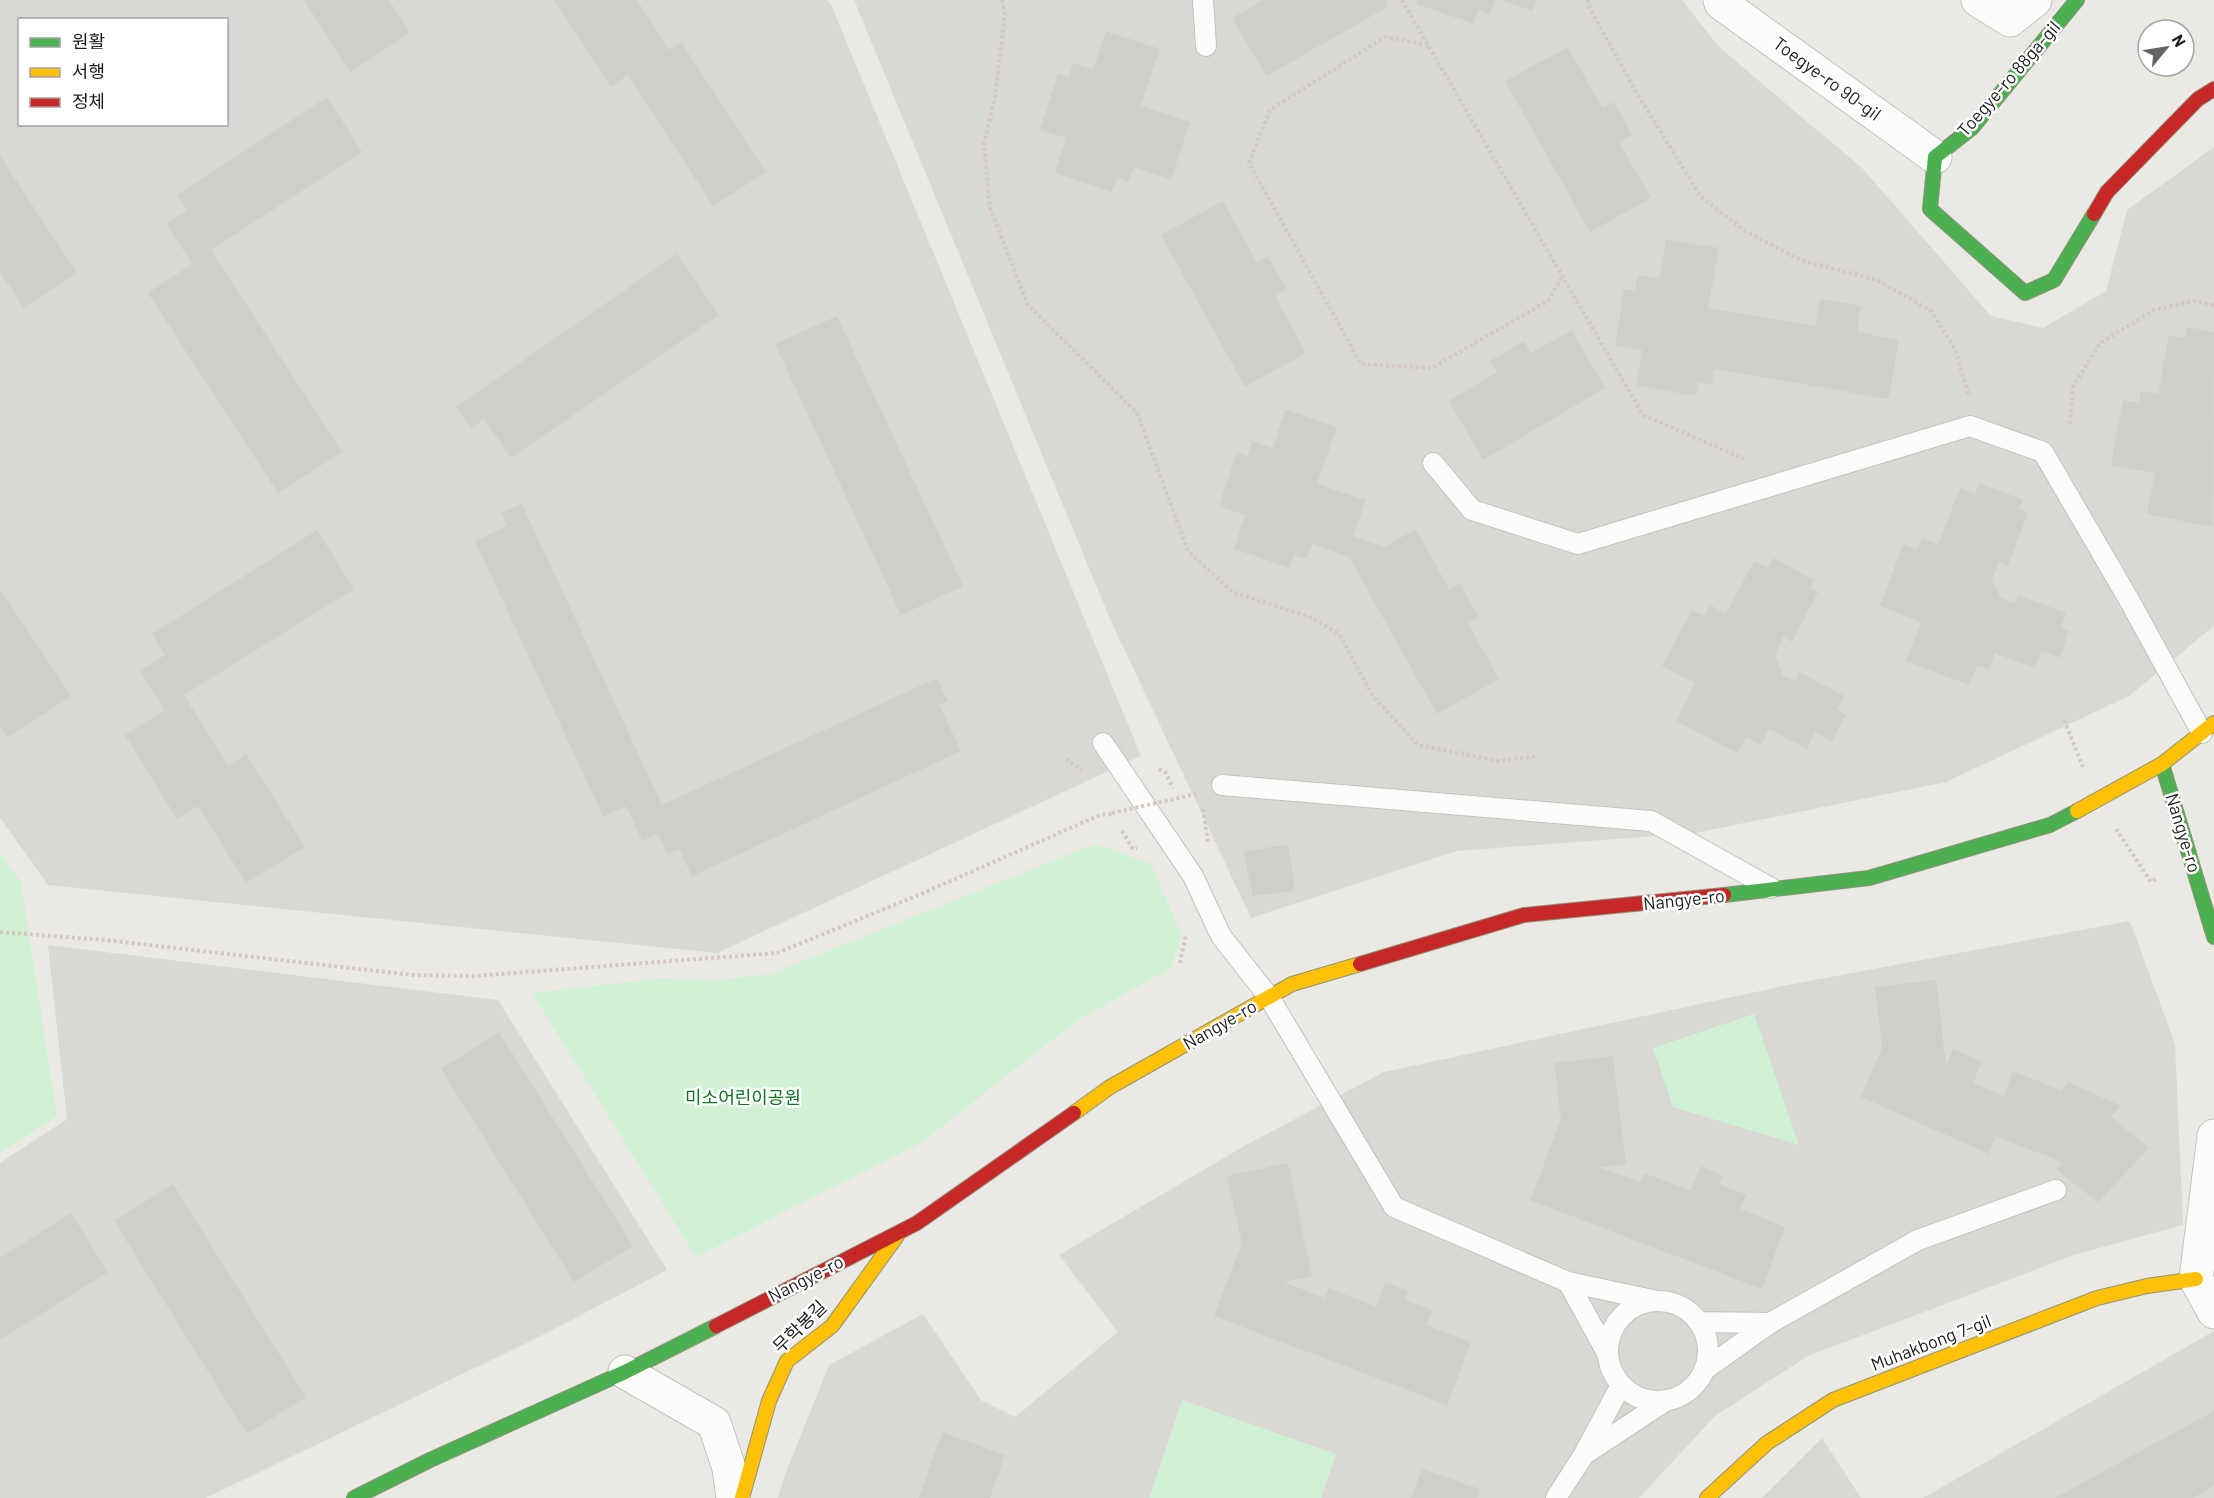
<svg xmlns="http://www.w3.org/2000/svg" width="2214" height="1498" font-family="Barlow,'Noto Sans KR',sans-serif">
  <rect width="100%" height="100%" fill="#eae9e4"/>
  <path fill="#d9d8d5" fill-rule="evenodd" d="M 0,0 L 827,0 L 830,2 L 1141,756 L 717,953 L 48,885 L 0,818 ZM 20,20 L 226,20 L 226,124 L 20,124 Z
    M 854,0 L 1682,0 L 1719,47 L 1863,169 L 1991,316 L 2043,328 L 2106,291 L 2127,210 L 2214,147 L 2214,626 L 2129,696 L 1946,782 L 1695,833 L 1457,851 L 1251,918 L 1110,619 Z
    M 2130,921 L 2175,1044 L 2183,1225 L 2074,1255 L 1808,1356 L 1715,1416 L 1639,1498 L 778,1498 L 784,1477 L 829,1365 L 923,1314 L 981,1400 L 1015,1417 L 1118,1332 L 1059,1255 L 1246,1145 L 1384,1072 L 1788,985 Z
    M 48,945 L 498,1000 L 667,1270 L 537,1338 L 206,1498 L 0,1498 L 0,1163 L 67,1119 Z
    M 2214,1331 L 2214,1498 L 1923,1498 Z
    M 1822,1438 L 1861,1498 L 1762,1498 Z"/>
  <path fill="#d1f1d5" d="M 1095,844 L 1151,864 L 1182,936 L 1170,969 L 1079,1019 L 921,1143 L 696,1257 L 532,993 L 664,978 L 709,981 L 771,974 Z
    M 0,853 L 21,882 L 57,1116 L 0,1153 Z
    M 1754,1014 L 1799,1145 L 1673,1107 L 1653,1048 Z
    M 1182,1400 L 1336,1454 L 1321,1498 L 1149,1498 Z"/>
  <path fill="#d0cfcb" d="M 304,0 L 389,0 L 410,33 L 350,72 Z
    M 554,0 L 637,0 L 669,50 L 681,42 L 766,172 L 713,206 L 628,75 L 611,87 Z
    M 1263,0 L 1386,0 L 1389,6 L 1266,76 L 1232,18 Z
    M 1418,0 L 1495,0 L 1490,14 L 1478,10 L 1474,24 L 1416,4 Z
    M 1500,0 L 1536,0 L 1533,11 Z
    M 1106,31 L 1160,49 L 1141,106 L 1190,122 L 1171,180 L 1134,167 L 1129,182 L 1117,178 L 1112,192 L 1055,173 L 1066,138 L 1040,130 L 1058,74 L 1069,77 L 1073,63 L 1093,70 Z
    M 1568,47 L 1602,108 L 1614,102 L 1632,135 L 1619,142 L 1651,198 L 1590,232 L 1505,81 Z
    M 327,97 L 362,152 L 211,250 L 342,452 L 278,493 L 148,293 L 192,264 L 166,223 L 187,210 L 177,195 Z
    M 0,156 L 77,273 L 24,308 L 0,272 Z
    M 1223,201 L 1257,263 L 1268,256 L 1287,290 L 1275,296 L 1306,353 L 1245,387 L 1161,235 Z
    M 1666,239 L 1719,248 L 1708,308 L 1815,326 L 1820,299 L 1861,306 L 1857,332 L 1899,340 L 1889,399 L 1714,369 L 1712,385 L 1699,382 L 1696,396 L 1636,386 L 1642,350 L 1615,345 L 1624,289 L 1635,291 L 1638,275 L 1659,279 Z
    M 677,254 L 719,315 L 511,458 L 484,419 L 471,429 L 456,407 Z
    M 837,316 L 963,586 L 901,615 L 775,344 Z
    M 2187,327 L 2214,332 L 2213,527 L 2147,514 L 2155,473 L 2111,465 L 2123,400 L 2139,403 L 2141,391 L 2158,394 L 2169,335 L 2185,338 Z
    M 1572,330 L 1605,388 L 1483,460 L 1449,401 L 1497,372 L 1490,361 L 1524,341 L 1531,353 Z
    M 1285,409 L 1337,427 L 1317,484 L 1366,500 L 1353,536 L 1384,547 L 1416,529 L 1449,589 L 1460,584 L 1479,617 L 1468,623 L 1499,679 L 1437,714 L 1349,557 L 1312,544 L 1307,559 L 1294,555 L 1290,568 L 1234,549 L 1245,515 L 1219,506 L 1237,452 L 1248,456 L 1252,441 L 1273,448 Z
    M 1979,483 L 2023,500 L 2019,509 L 2028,513 L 2008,565 L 1999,562 L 1992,581 L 2001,598 L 2015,603 L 2018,595 L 2066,613 L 2061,628 L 2069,631 L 2060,658 L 2041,651 L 2035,668 L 1995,653 L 1989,670 L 1977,666 L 1969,685 L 1906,661 L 1921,622 L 1880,606 L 1903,544 L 1917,550 L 1922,538 L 1938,544 L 1960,488 L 1975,494 Z
    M 522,504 L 662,805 L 937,678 L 948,701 L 939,705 L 961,751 L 692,876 L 679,849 L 667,854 L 658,834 L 642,841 L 626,806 L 603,816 L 475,541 L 507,526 L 501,513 Z
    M 317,530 L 354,589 L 184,695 L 228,766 L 246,754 L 305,847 L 246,883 L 198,806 L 177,819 L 125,735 L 165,710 L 140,671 L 165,655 L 152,634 Z
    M 1774,558 L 1814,580 L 1810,588 L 1818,592 L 1792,642 L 1783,637 L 1775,655 L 1782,674 L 1795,681 L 1799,672 L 1845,696 L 1837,710 L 1846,715 L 1832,741 L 1815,732 L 1807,749 L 1769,729 L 1761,745 L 1746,737 L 1738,753 L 1676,721 L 1695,683 L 1662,666 L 1692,610 L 1705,616 L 1710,605 L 1726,614 L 1754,561 L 1768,568 Z
    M 0,589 L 71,696 L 7,738 L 0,727 Z
    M 1288,844 L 1295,891 L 1253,896 L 1243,852 Z
    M 1936,980 L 1946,1065 L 1953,1049 L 1982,1062 L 1973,1083 L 2004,1096 L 2013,1071 L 2061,1090 L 2068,1082 L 2121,1106 L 2111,1117 L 2149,1148 L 2098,1202 L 2057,1170 L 2062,1162 L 1995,1136 L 1989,1154 L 1861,1097 L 1882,1048 L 1875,987 Z
    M 499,1032 L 633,1246 L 574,1282 L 441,1069 Z
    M 1613,1056 L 1626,1164 L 1599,1167 L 1640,1182 L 1644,1173 L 1691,1191 L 1701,1166 L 1723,1176 L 1720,1185 L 1747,1195 L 1740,1209 L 1785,1227 L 1762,1289 L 1530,1200 L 1561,1120 L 1554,1063 Z
    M 1288,1163 L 1312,1277 L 1284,1282 L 1325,1298 L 1329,1288 L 1376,1307 L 1385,1282 L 1408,1291 L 1405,1300 L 1432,1310 L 1426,1325 L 1471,1342 L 1447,1405 L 1214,1316 L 1242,1243 L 1227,1176 Z
    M 173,1184 L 306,1397 L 247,1434 L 114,1221 Z
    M 71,1213 L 108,1272 L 0,1340 L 0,1258 Z
    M 2214,1411 L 2214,1486 L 2193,1498 L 2055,1498 Z
    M 942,1432 L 1005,1455 L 990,1498 L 919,1498 Z
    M 1422,1469 L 1480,1489 L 1477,1498 L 1411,1498 Z"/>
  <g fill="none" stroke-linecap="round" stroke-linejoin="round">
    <g stroke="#c2c2c0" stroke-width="22">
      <path id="lane" d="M 1203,0 L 1206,46
        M 1433,463 L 1472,510 L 1578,544 L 1970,426 L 2043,452 L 2128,598 L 2202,733
        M 1103,743 L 1193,876 L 1221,936 L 1269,997 L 1394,1207 L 1568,1282 L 1657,1301
        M 1222,785 L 1651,821 L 1771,888
        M 1568,1282 L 1608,1355
        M1608 1351a50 50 0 1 1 100 0a50 50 0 1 1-100 0Z
        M 1699,1322 L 1770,1323
        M 1704,1370 L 1770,1323 L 1918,1240 L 2056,1190
        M 1585,1454 L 1667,1400
        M 1556,1498 L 1583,1456 L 1621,1385"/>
    </g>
    <g stroke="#c2c2c0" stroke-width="35">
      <path id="street" d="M 1720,0 L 1721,3 L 1935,157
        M 1978,0 L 2010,20 L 2035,0
        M 2214,1136 L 2196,1279 L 2214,1312
        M 625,1372 L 714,1423 L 729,1468 L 733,1498"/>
    </g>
    <g stroke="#8f937d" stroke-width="16">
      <path id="fast" d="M 2077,0 L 1972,128 L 1935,157 L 1930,209 L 2025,293 L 2054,280 L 2094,214
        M 2162,764 L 2214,937
        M 1724,895 L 1869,878 L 2050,825 L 2077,811
        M 354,1498 L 430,1460 L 625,1372 L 716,1326"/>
    </g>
    <g stroke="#8f937d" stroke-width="16">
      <path id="slow" d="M 2077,811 L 2162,764 L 2214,723
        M 1074,1113 L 1110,1087 L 1292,984 L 1360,964
        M 742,1498 L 769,1401 L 787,1361 L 832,1326 L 897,1236
        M 1707,1498 L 1767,1443 L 1833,1400 L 2097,1298 L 2147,1286 L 2196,1279"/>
    </g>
    <g stroke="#8f937d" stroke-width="16">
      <path id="jam" d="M 2094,214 L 2107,192 L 2198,99 L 2214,89
        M 1360,964 L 1524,915 L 1724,895
        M 716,1326 L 917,1223 L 1074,1113"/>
    </g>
    <path stroke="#d5c8c4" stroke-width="4" stroke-dasharray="3 3" stroke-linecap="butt" d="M 1002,0 L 1005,14 L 995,97 L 984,144 L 990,208 L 1028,305 L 1137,413 L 1188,551 L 1232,592 L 1310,617 L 1339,634 L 1373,696 L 1418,745 L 1499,761 L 1539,756
      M 1402,0 L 1643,415 L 1744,459
      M 1588,0 L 1588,5 L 1635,90 L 1701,197 L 1745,231 L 1800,260 L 1877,280 L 1931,311 L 1955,349 L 1969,396
      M 1428,45 L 1385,37 L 1270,110 L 1249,163 L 1361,364 L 1432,368 L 1548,301 L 1563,276
      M 2070,424 L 2073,387 L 2100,343 L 2154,310 L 2194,301 L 2214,305
      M 2064,720 L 2083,767
      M 1066,759 L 1082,770
      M 1159,769 L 1165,772 L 1173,788
      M 1203,809 L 1208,843
      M 2116,829 L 2151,882 L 2157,878
      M 1122,831 L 1133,849 L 1137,848
      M 0,932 L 105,940 L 412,975 L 474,976 L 777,953 L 921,894 L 1100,815 L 1113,814
      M 1180,963 L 1186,934"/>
    <use href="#lane" stroke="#fcfcfb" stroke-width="20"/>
    <use href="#street" stroke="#fcfcfb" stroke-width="33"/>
    <use href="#fast" stroke="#4caf50" stroke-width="14"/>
    <use href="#slow" stroke="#ffc107" stroke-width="14"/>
    <use href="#jam" stroke="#c62828" stroke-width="14"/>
    <path stroke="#d5c8c4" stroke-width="4" stroke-dasharray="3 3" stroke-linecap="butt" d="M 1112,813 L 1200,793"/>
  </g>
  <g text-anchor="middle" stroke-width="5" stroke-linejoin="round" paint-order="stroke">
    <g font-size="18" fill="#1b1b1b" stroke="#fff">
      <text transform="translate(1827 79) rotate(36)" y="6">Toegye-ro 90-gil</text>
      <text transform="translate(2009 79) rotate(-49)" y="6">Toegye-ro 88ga-gil</text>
      <text transform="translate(2183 833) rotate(73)" y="6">Nangye-ro</text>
      <text transform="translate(1684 900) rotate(-6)" y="6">Nangye-ro</text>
      <text transform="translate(1220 1025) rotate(-30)" y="6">Nangye-ro</text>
      <text transform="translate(806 1279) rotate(-27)" y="6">Nangye-ro</text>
      <text transform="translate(800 1327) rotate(-44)" y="6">무학봉길</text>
      <text transform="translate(1931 1343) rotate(-21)" y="6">Muhakbong 7-gil</text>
    </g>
    <g font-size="18" fill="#0d7621" stroke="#fff">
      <text x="743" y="1104">미소어린이공원</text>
    </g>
  </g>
  <rect x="18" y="18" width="210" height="108" fill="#ffffff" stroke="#a4a4a4" stroke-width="1.5"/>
  <rect x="30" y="38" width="30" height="9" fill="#4caf50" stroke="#a4a4a4" stroke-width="1.5"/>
  <text x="72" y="48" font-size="18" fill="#1b1b1b">원활</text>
  <rect x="30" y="68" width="30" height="9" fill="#ffc107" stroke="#a4a4a4" stroke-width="1.5"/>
  <text x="72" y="78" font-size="18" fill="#1b1b1b">서행</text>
  <rect x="30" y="98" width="30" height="9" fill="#c62828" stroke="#a4a4a4" stroke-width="1.5"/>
  <text x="72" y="108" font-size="18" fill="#1b1b1b">정체</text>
  <g transform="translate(2166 48) rotate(60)"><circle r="28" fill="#ffffff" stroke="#a4a4a4" stroke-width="1.5"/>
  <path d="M0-4.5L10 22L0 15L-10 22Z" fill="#636361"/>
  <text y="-9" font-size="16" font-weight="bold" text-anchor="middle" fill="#1b1b1b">N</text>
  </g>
</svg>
